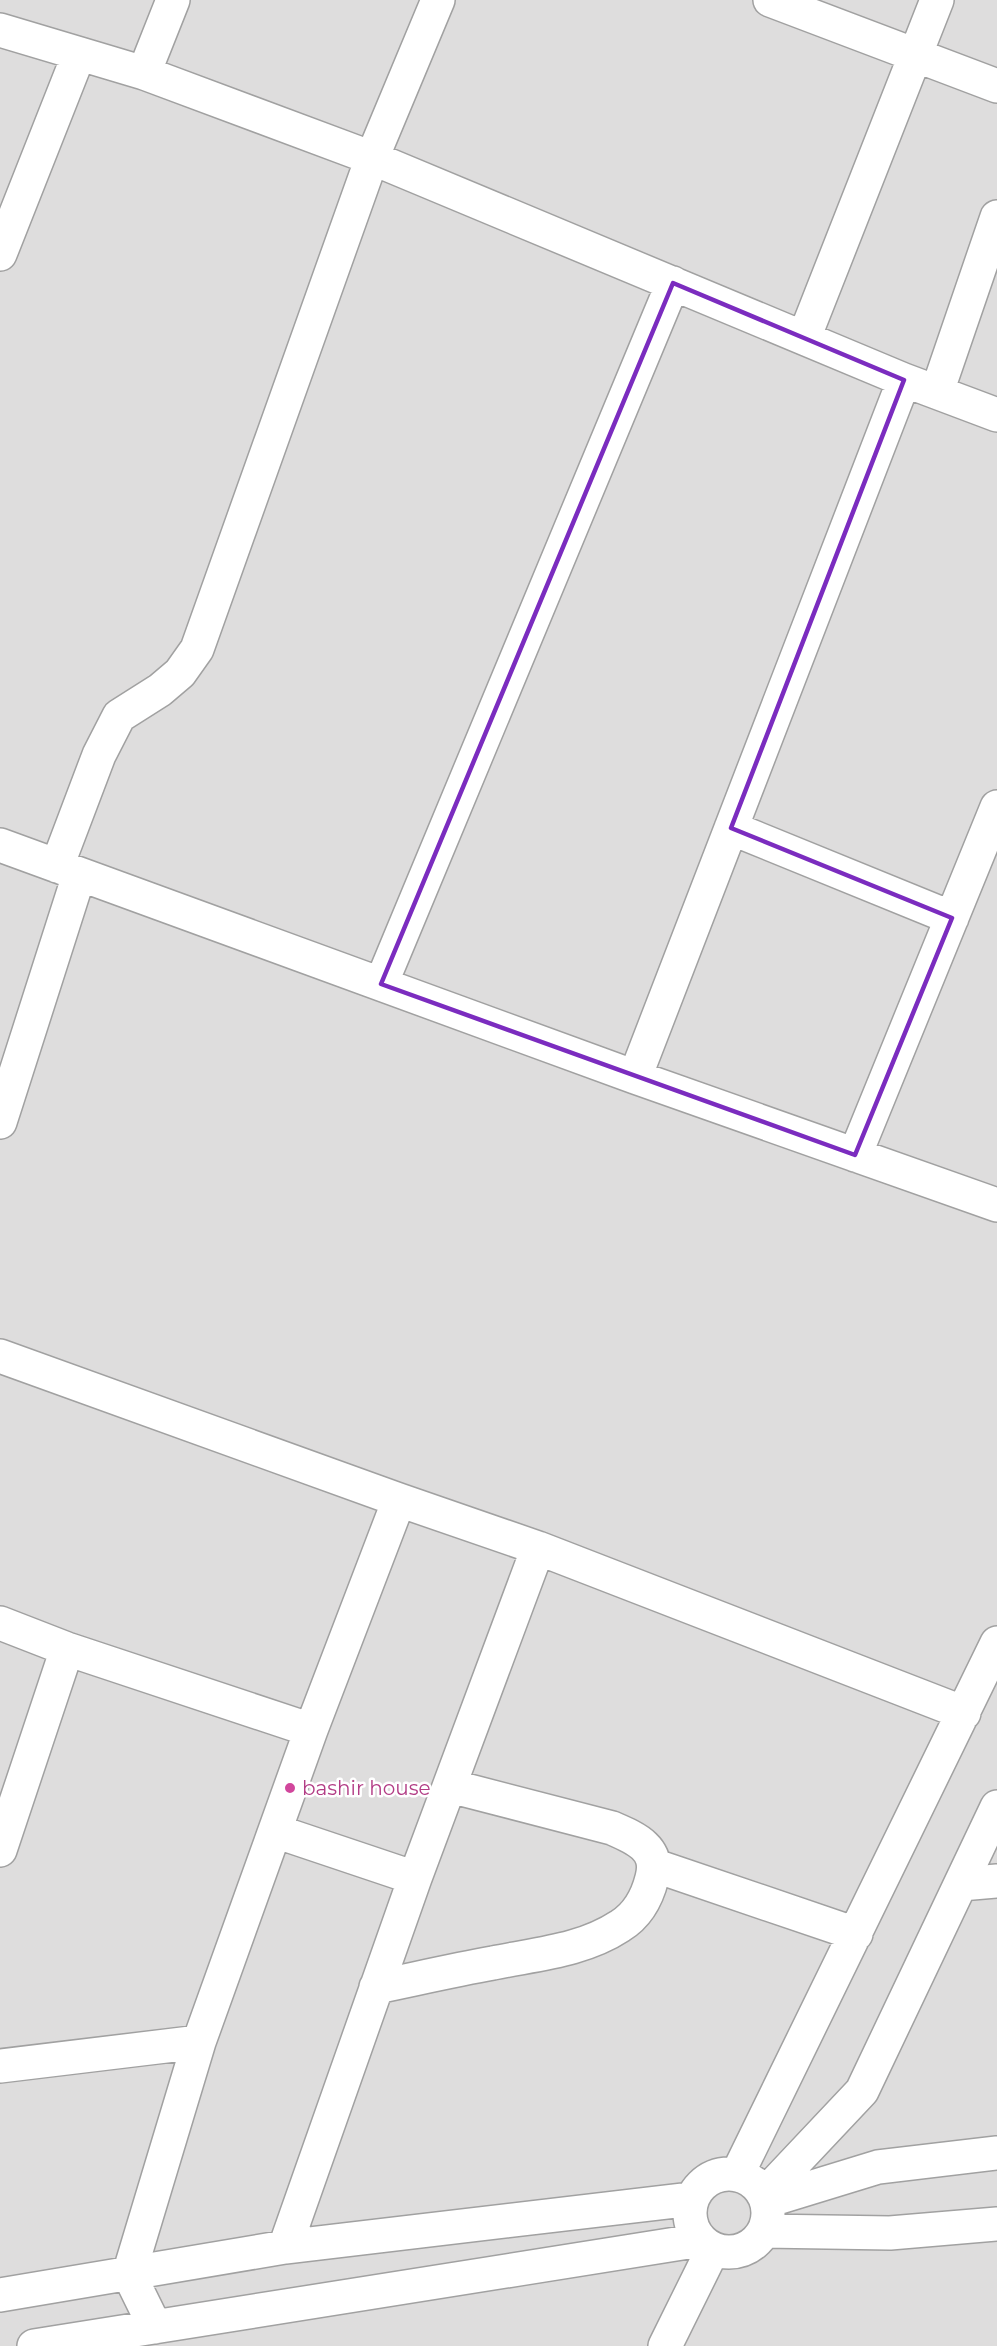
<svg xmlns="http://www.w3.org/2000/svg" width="997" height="2346" font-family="Montserrat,sans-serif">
  <rect width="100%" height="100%" fill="#efece7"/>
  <path fill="#dedddd" d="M 0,0 L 997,0 L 997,2346 L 0,2346 Z"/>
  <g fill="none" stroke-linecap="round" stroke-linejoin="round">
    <g stroke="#a1a1a1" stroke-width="36">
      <path id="minor" d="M 770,0 L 997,86
        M 0,30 L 144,73 L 372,158 L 904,380 L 997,415
        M 144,73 L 173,0
        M 0,254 L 79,54
        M 804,338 L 937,0
        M 937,392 L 997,217
        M 731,828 L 952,918
        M 0,845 L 635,1077 L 997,1205
        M 57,866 L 99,755 L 119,716 L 160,690 L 180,673 L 197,649 L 372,158 L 438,0
        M 381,984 L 673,283
        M 635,1077 L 904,380
        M 0,1122 L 79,875
        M 855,1155 L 997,807
        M 0,1356 L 399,1500 L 538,1548 L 964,1713
        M 0,1623 L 67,1649 L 311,1730
        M 275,1831 L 415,1878
        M 0,1850 L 67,1649
        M 656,1866 L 856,1934
        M 961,1884 L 997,1881
        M 376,1987 C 415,1979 454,1970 493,1963 C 536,1954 582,1951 620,1926 C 638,1915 647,1898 652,1878 C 660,1848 635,1838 612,1828 L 450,1786
        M 0,2066 L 199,2042
        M690 2213a39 39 0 1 1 78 0a39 39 0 1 1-78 0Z
        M 737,2175 L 997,1643
        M 764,2195 L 862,2091 L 997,1807
        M 767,2201 L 878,2167 L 997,2153
        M 764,2231 L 890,2233 L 997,2224
        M 285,2247 L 415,1878 L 538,1548
        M 0,2295 L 285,2247 L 692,2199
        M 155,2327 L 129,2274 L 199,2042 L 311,1730 L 399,1500
        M 34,2346 L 701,2240
        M 665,2346 L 713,2249"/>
    </g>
    <use href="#minor" stroke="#fff" stroke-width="33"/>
  </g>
  <path fill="none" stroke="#7b2cbf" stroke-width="4.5" stroke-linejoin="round" d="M 673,283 L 904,380 L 731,828 L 952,918 L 855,1155 L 381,984 Z"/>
  <circle fill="#d1479c" stroke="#fff" stroke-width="2" cx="290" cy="1788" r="6"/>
  <g text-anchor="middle" stroke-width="5" stroke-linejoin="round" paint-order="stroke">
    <g font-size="20" fill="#b23c85" stroke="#fff" text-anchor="start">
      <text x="302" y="1795">bashir house</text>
    </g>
  </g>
</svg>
